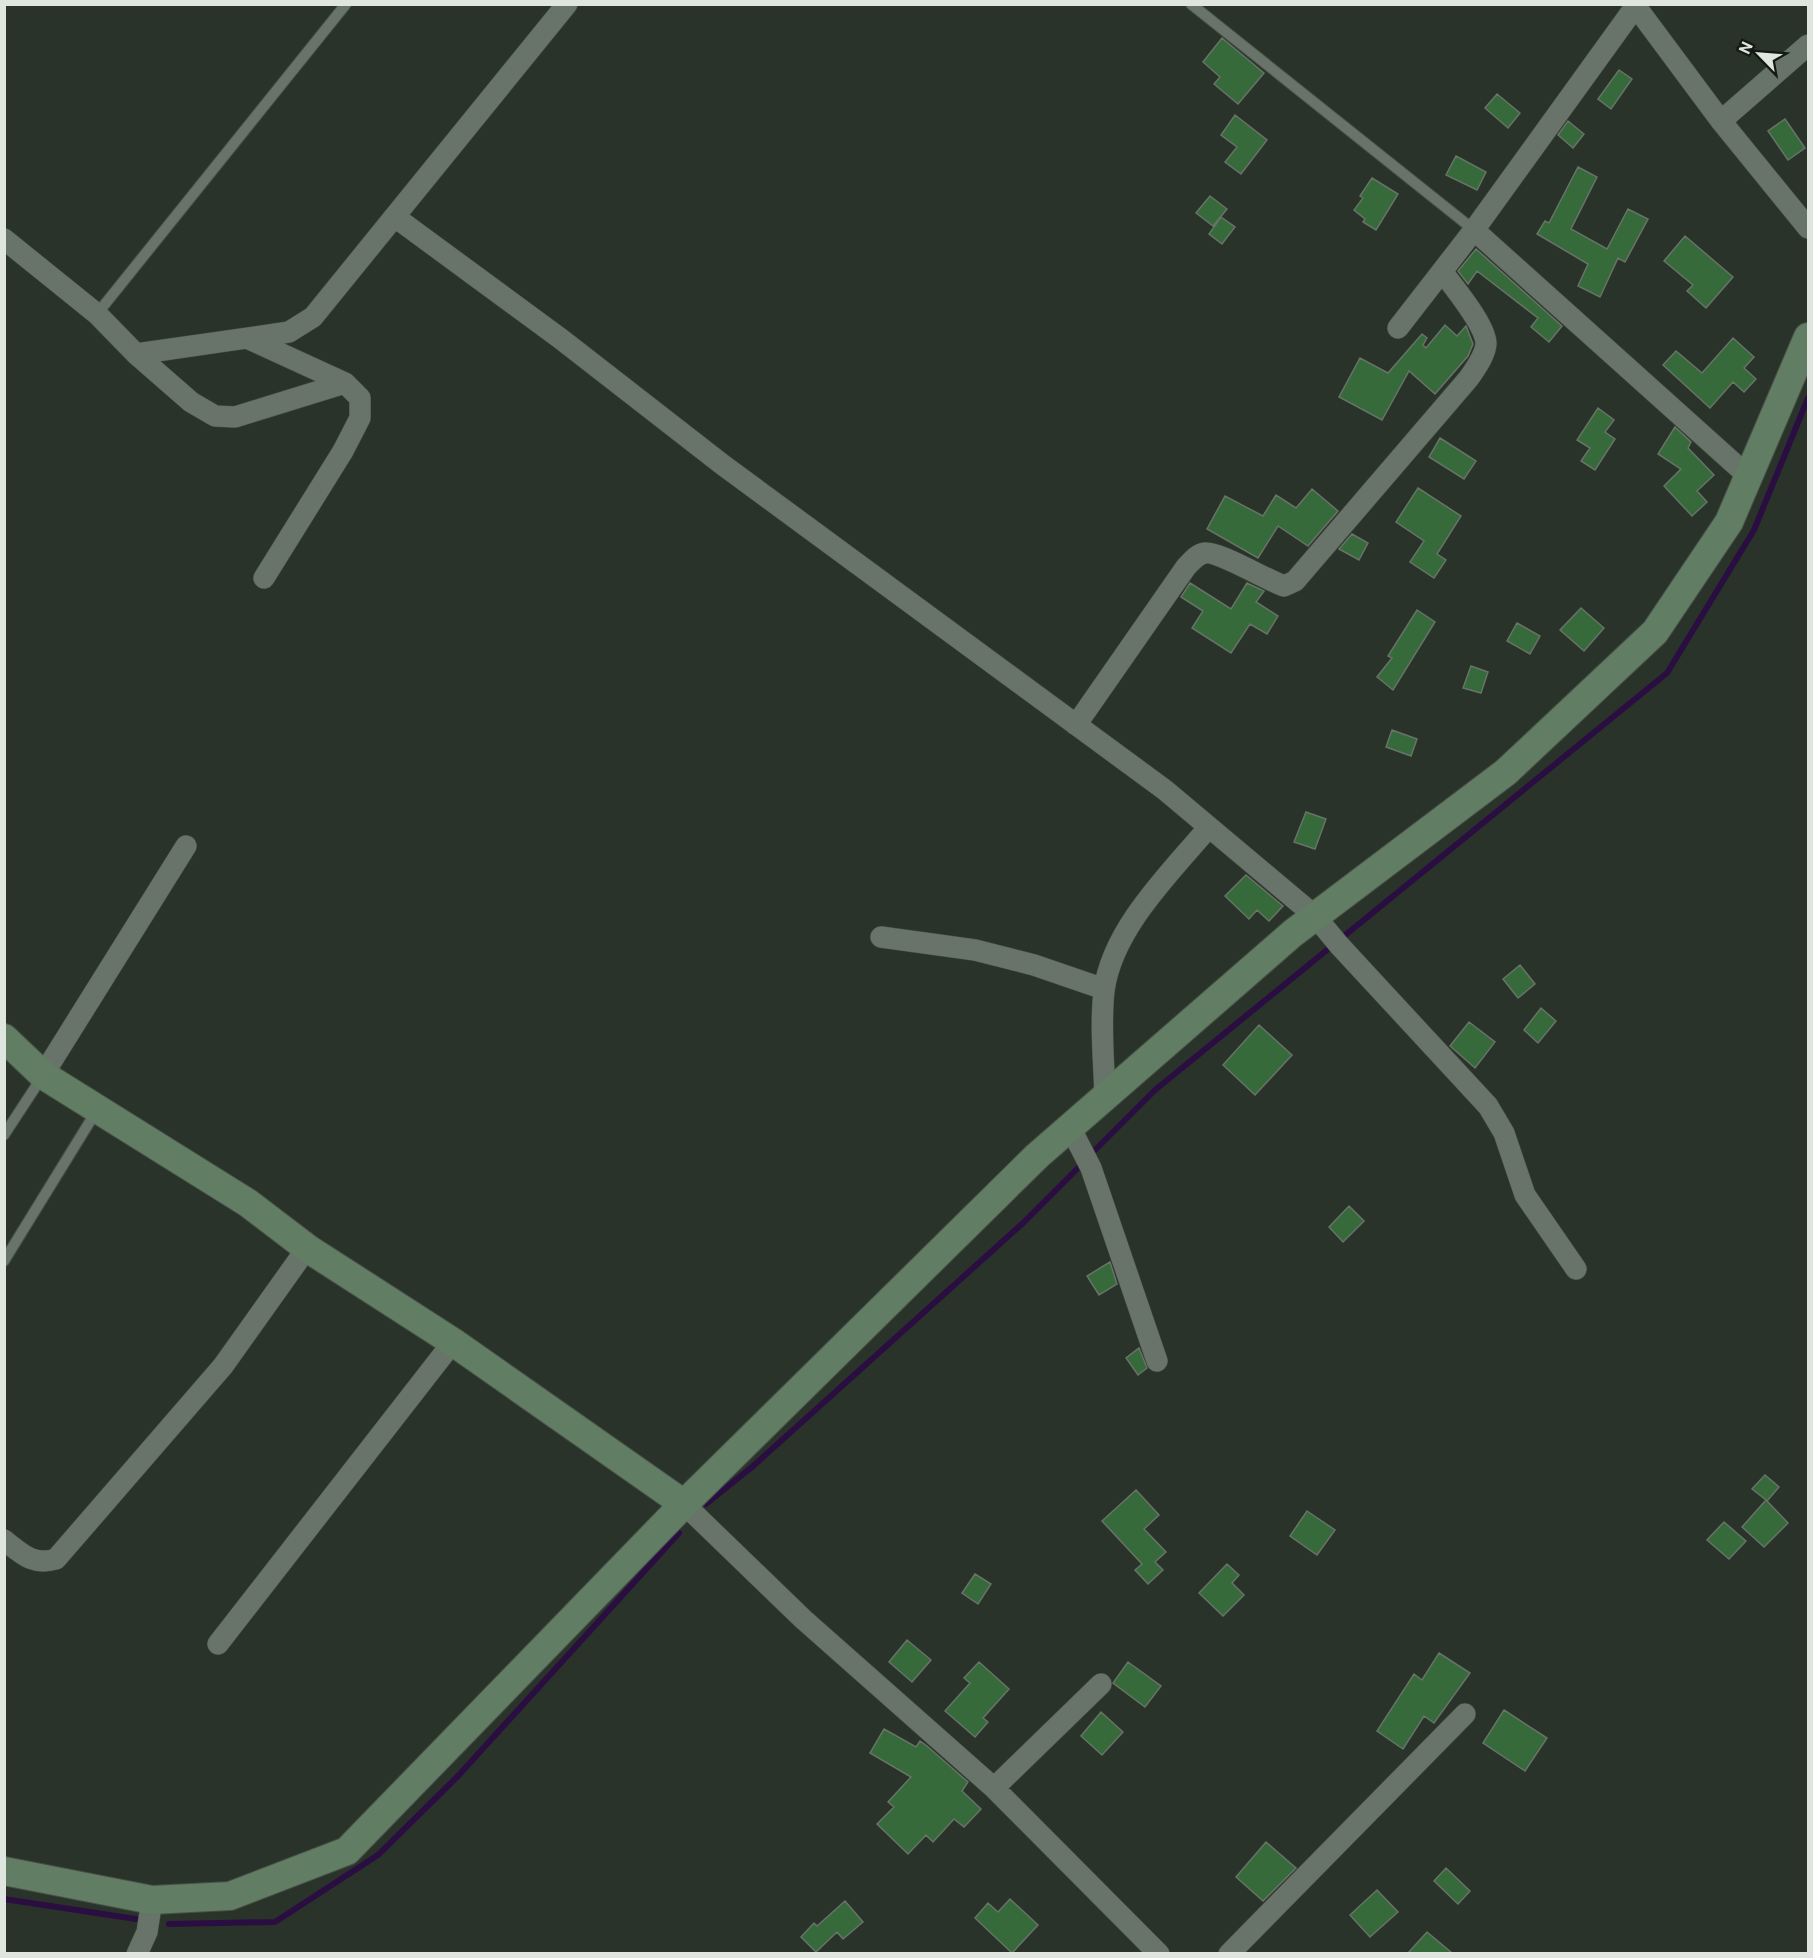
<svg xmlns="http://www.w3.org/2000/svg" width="1813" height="1958" font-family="Roboto,sans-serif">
  <rect width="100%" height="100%" fill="#2a332a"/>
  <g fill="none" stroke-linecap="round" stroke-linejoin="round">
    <path stroke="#2b0e41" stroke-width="6" d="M 1090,1155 L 1155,1090 L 1667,673 L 1754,530 L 1808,398
      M 706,1504 L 752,1467 L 1023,1223 L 1083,1163
      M 4,1899 L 136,1919
      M 169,1924 L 275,1922 L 378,1855 L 458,1776 L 679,1533"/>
  </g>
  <path fill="#366a3a" stroke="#687368" stroke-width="1.5" d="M 1222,38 L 1264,73 L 1238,104 L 1214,84 L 1220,77 L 1203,62 Z
    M 1619,70 L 1632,79 L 1611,109 L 1598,99 Z
    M 1497,94 L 1520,113 L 1508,128 L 1485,108 Z
    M 1235,115 L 1267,140 L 1241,174 L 1225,162 L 1237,147 L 1221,135 Z
    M 1785,119 L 1805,148 L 1788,160 L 1768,131 Z
    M 1568,121 L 1584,134 L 1573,148 L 1558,135 Z
    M 1456,156 L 1486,172 L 1477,190 L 1446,175 Z
    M 1578,167 L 1597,177 L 1571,229 L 1607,249 L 1628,209 L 1648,219 L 1625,262 L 1618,258 L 1600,297 L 1578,286 L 1588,264 L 1537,234 L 1545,221 L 1549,223 Z
    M 1372,178 L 1398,194 L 1376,230 L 1363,222 L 1365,219 L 1354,210 L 1363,198 L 1360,196 Z
    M 1210,196 L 1227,209 L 1213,226 L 1196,213 Z
    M 1221,217 L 1235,227 L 1222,244 L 1209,234 Z
    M 1685,236 L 1733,277 L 1706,308 L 1687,291 L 1693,285 L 1664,261 Z
    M 1476,249 L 1562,326 L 1549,342 L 1531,327 L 1538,318 L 1477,271 L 1468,284 L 1458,271 Z
    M 1445,325 L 1457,336 L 1466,326 L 1473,344 L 1468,356 L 1435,394 L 1409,371 L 1382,420 L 1339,397 L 1360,358 L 1388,373 L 1422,334 L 1427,338 L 1423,345 L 1426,348 Z
    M 1733,338 L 1754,357 L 1744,368 L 1756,379 L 1744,392 L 1733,382 L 1710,408 L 1663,365 L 1676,351 L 1702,373 Z
    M 1598,408 L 1614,420 L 1605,432 L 1615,439 L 1595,470 L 1581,461 L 1590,448 L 1577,440 Z
    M 1675,427 L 1691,442 L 1688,448 L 1714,475 L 1697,491 L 1707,502 L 1692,516 L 1664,486 L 1681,469 L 1658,454 Z
    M 1440,438 L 1476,461 L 1464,479 L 1429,457 Z
    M 1418,488 L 1461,516 L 1437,554 L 1446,560 L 1434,578 L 1410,562 L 1424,541 L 1396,522 Z
    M 1312,489 L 1338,511 L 1308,546 L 1278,526 L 1258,558 L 1207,529 L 1225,496 L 1263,516 L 1276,495 L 1296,508 Z
    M 1352,534 L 1368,543 L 1359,560 L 1339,549 Z
    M 1190,583 L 1231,609 L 1247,583 L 1264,591 L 1256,602 L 1278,616 L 1267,634 L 1250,624 L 1231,653 L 1192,628 L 1203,611 L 1181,597 Z
    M 1581,608 L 1604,628 L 1584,651 L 1560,630 Z
    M 1417,610 L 1435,622 L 1393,690 L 1377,677 L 1392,658 L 1388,656 Z
    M 1517,623 L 1540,636 L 1530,654 L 1507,641 Z
    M 1471,666 L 1488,672 L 1481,693 L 1463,688 Z
    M 1392,730 L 1417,739 L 1411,756 L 1386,747 Z
    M 1306,812 L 1326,819 L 1315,849 L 1294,842 Z
    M 1246,875 L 1283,906 L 1269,921 L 1257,910 L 1249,919 L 1225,896 Z
    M 1520,965 L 1535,984 L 1518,998 L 1503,979 Z
    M 1541,1008 L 1556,1021 L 1538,1043 L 1524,1030 Z
    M 1469,1022 L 1495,1042 L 1475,1068 L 1450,1046 Z
    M 1259,1025 L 1292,1055 L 1255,1095 L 1223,1065 Z
    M 1349,1206 L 1364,1221 L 1343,1242 L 1329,1227 Z
    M 1110,1262 L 1117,1284 L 1099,1295 L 1087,1276 Z
    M 1139,1348 L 1147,1368 L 1138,1375 L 1126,1358 Z
    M 1765,1475 L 1779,1487 L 1767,1501 L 1788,1523 L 1764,1547 L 1742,1527 L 1766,1500 L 1752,1489 Z
    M 1136,1490 L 1159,1515 L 1144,1529 L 1166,1552 L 1155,1562 L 1163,1570 L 1148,1584 L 1135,1570 L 1142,1564 L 1102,1521 Z
    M 1307,1511 L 1335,1530 L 1317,1555 L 1290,1536 Z
    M 1724,1522 L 1746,1541 L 1729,1559 L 1707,1540 Z
    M 1227,1564 L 1239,1575 L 1232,1583 L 1244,1595 L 1223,1616 L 1199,1593 Z
    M 975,1574 L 991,1584 L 978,1604 L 962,1593 Z
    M 907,1640 L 931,1660 L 912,1682 L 889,1662 Z
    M 1439,1653 L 1470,1673 L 1434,1723 L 1424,1716 L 1403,1749 L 1377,1731 L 1414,1674 L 1422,1680 Z
    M 979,1662 L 1009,1689 L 983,1718 L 988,1722 L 975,1737 L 945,1711 L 970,1683 L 964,1678 Z
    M 1128,1662 L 1161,1686 L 1145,1707 L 1113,1683 Z
    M 1504,1710 L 1547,1738 L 1525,1771 L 1483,1743 Z
    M 1101,1712 L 1123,1732 L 1102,1755 L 1081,1736 Z
    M 884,1729 L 916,1747 L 920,1741 L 927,1746 L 968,1782 L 962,1791 L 981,1809 L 964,1827 L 954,1819 L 933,1842 L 926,1835 L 908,1854 L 877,1824 L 894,1807 L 888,1802 L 911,1777 L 870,1753 Z
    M 1266,1842 L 1296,1868 L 1263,1901 L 1236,1877 Z
    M 1446,1868 L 1470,1891 L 1458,1904 L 1434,1881 Z
    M 1377,1890 L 1398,1912 L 1370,1937 L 1350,1915 Z
    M 1010,1899 L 1038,1925 L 1012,1953 L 975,1918 L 988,1903 L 998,1912 Z
    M 845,1901 L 863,1922 L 843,1939 L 837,1932 L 816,1952 L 801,1937 L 814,1923 L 817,1926 Z
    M 1427,1932 L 1452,1953 L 1408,1953 Z"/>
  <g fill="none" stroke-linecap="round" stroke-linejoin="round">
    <g stroke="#475047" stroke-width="12">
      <path id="lane" d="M 1191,4 L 1474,230
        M 97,314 L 346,4
        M 4,1135 L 42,1077
        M 4,1261 L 97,1110"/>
    </g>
    <g stroke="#475047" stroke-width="22">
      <path id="street" d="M 1634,4 L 1721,121 L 1808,228
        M 1721,121 L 1808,45
        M 395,217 L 561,339 L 723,465 L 1165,790 L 1315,916 L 1339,945 L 1488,1106 L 1504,1133 L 1525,1195 L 1576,1269
        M 1474,230 L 1748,476
        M 4,239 L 97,314 L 136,354 L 191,402 L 215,416 L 235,417 L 345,383
        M 1398,328 L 1474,230 L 1635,7
        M 249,339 L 345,383 L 360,398 L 360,418 L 343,451 L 264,578
        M 136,354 L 289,332 L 313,317 L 567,4
        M 1076,725 L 1186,567 C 1191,562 1197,554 1205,553 C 1218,551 1267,580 1284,586 L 1295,581 L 1469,378 C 1475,369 1485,356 1486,344 C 1486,325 1454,288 1442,271
        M 881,937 L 975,950 L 1034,965 L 1104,989
        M 43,1075 L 186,846
        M 1105,1097 C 1104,1062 1100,1026 1104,991 C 1112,929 1170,873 1209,827
        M 1070,1127 L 1091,1168 L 1157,1361
        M 684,1504 L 803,1619 L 994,1788 L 1159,1954
        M 4,1540 C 22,1554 33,1566 56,1559 L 223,1366 L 307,1248
        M 218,1644 L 453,1342
        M 994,1788 L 1101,1684
        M 137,1954 L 147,1932 L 152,1900
        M 1229,1954 L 1465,1714"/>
    </g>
    <g stroke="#475047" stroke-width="30">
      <path id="secondary" d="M 4,1038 L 43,1075 L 248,1203 L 307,1248 L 453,1342 L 684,1504
        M 4,1871 L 152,1900 L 230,1896 L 347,1851 L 684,1504 L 1037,1156 L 1293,933 L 1506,772 L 1655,632 L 1729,522 L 1808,337"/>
    </g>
    <use href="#lane" stroke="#687369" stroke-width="10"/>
    <use href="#street" stroke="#687369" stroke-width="21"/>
    <use href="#secondary" stroke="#617d63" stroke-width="28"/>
  </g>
  <rect width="1813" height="1958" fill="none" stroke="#dfe5df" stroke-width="12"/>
  <g transform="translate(1759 54) rotate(295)" stroke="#151915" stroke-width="4.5" paint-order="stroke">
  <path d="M0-4.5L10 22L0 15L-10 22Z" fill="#dfe5df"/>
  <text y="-9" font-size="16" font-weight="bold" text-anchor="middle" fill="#dfe5df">N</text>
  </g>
</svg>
